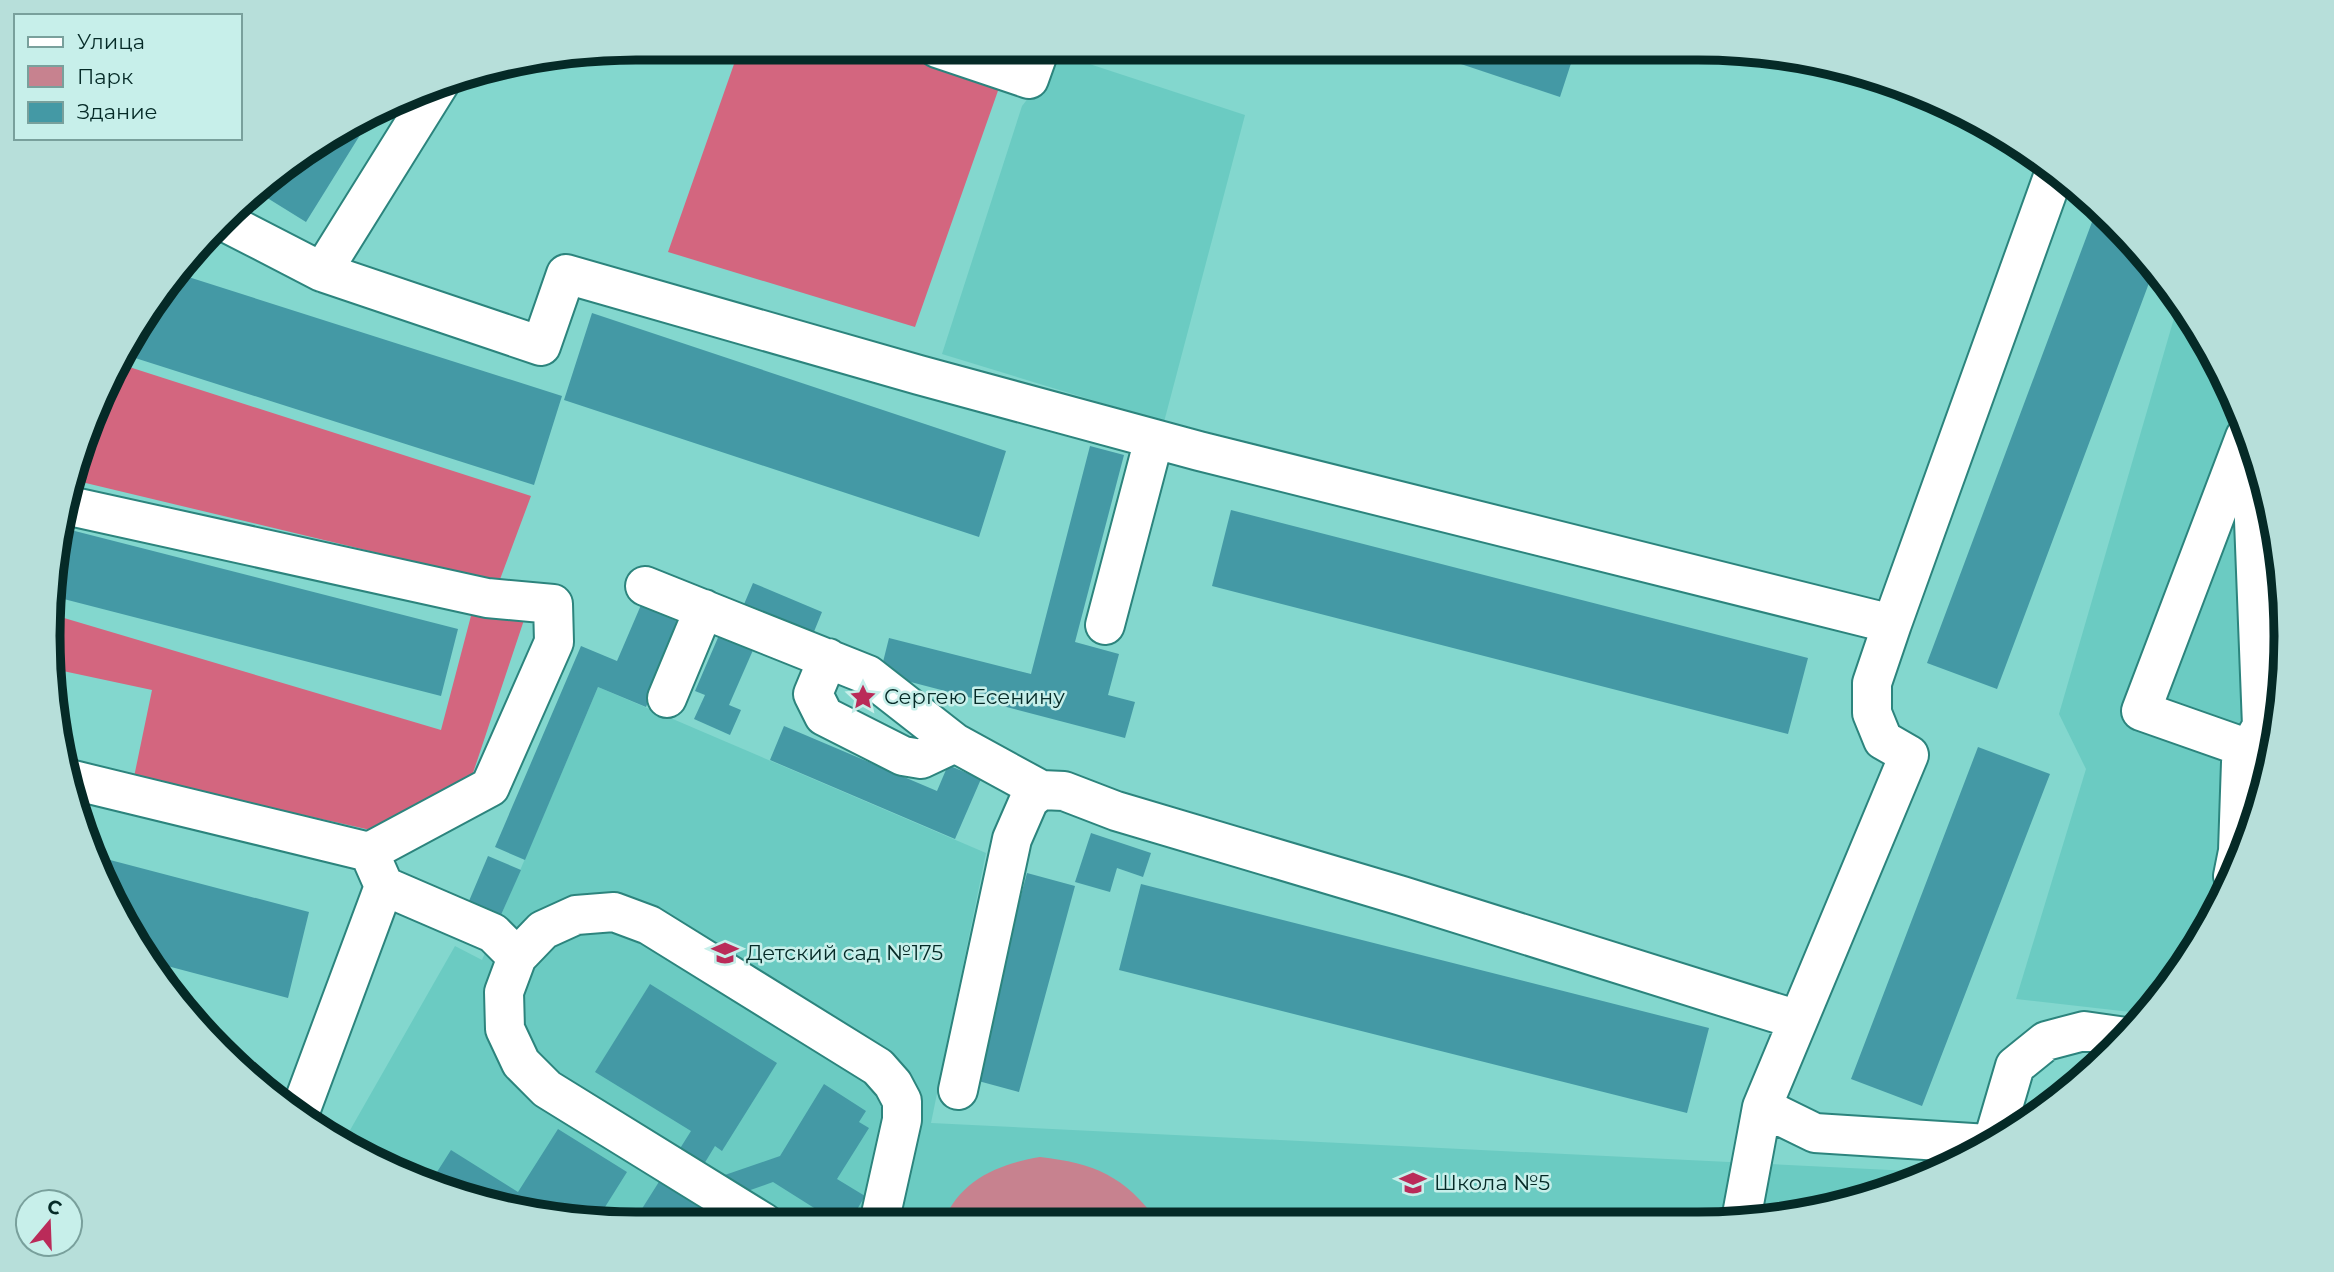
<svg xmlns="http://www.w3.org/2000/svg" width="2334" height="1272" font-family="Montserrat,sans-serif">
  <rect width="100%" height="100%" fill="#83d7ce"/>
  <path fill="#6bcbc2" d="M 1062,55 L 1245,115 L 1164,422 L 942,354 L 1022,106 Z
    M 2179,301 L 2226,375 L 2267,483 L 2285,597 L 2282,712 L 2256,825 L 2208,930 L 2148,1014 L 2016,999 L 2086,769 L 2059,714 Z
    M 598,687 L 986,853 L 931,1123 L 1931,1172 L 1888,1193 L 1774,1220 L 598,1224 L 483,1205 L 341,1146 L 455,946 L 482,960 Z"/>
  <path fill="#c7828f" d="M 1040,1157 C 1094,1163 1125,1176 1158,1222 L 943,1222 C 960,1180 998,1164 1040,1157 Z"/>
  <path fill="#d3667f" d="M 740,47 L 885,48 L 1000,85 L 915,327 L 668,252 Z
    M 125,357 L 123,365 L 531,496 L 499,582 L 69,479 Z
    M 477,593 L 529,605 L 472,776 L 384,833 L 134,777 L 152,690 L 49,668 L 54,615 L 441,730 Z"/>
  <path fill="#4499a5" d="M 1413,48 L 1576,48 L 1560,97 Z
    M 370,119 L 306,222 L 256,191 L 277,169 Z
    M 2098,206 L 2155,267 L 1997,689 L 1927,663 Z
    M 179,274 L 562,396 L 534,485 L 132,357 L 148,308 Z
    M 592,313 L 1006,451 L 979,537 L 564,400 Z
    M 1090,446 L 1124,455 L 1075,642 L 1119,654 L 1108,695 L 1135,702 L 1125,738 L 880,674 L 889,638 L 1031,674 Z
    M 1231,510 L 1808,658 L 1788,734 L 1212,586 Z
    M 63,528 L 458,629 L 441,696 L 56,597 Z
    M 753,583 L 822,612 L 811,639 L 742,609 Z
    M 641,605 L 681,623 L 646,707 L 598,687 L 525,860 L 495,847 L 581,646 L 617,661 Z
    M 723,626 L 757,641 L 729,705 L 741,710 L 730,735 L 694,719 L 705,695 L 695,691 Z
    M 50,682 L 66,686 L 59,720 L 58,717 Z
    M 784,726 L 937,791 L 948,765 L 981,779 L 955,839 L 770,760 Z
    M 1978,747 L 2050,774 L 1922,1106 L 1851,1079 Z
    M 1091,833 L 1151,853 L 1143,877 L 1117,868 L 1110,892 L 1075,882 Z
    M 91,855 L 309,912 L 288,998 L 156,963 L 92,862 Z
    M 488,856 L 521,870 L 501,915 L 469,901 Z
    M 1027,873 L 1075,886 L 1019,1092 L 971,1079 Z
    M 1141,884 L 1709,1028 L 1687,1113 L 1119,970 Z
    M 650,984 L 777,1063 L 722,1151 L 715,1146 L 690,1187 L 780,1156 L 824,1084 L 866,1111 L 859,1122 L 869,1128 L 837,1179 L 865,1196 L 849,1223 L 838,1223 L 773,1182 L 671,1218 L 667,1223 L 633,1223 L 691,1131 L 595,1072 Z
    M 558,1129 L 627,1172 L 595,1223 L 483,1205 L 430,1183 L 451,1150 L 518,1192 Z"/>
  <g fill="none" stroke-linecap="round" stroke-linejoin="round">
    <g stroke="#2c847d" stroke-width="42">
      <path id="minor" d="M 937,48 L 1029,79 L 1040,48
        M 227,223 L 322,272 L 441,81
        M 322,272 L 541,346 L 566,274 L 919,375 L 1199,451 L 1892,624 L 1872,683 L 1872,713 L 1883,740 L 1909,755 L 1762,1107 L 1815,1133 L 1988,1144
        M 2245,437 L 2141,711 L 2249,749
        M 65,505 L 487,598 L 553,604 L 554,642 L 490,787 L 369,852 L 73,780
        M 645,586 L 868,675 L 955,743 L 1041,790
        M 1892,624 L 2055,171
        M 1105,625 L 1154,439
        M 828,658 L 813,694 L 824,716 L 903,756 L 921,759 L 955,743
        M 667,698 L 704,609
        M 2233,876 L 2238,851 L 2241,762 L 2262,726 L 2251,443
        M 384,886 L 493,933 L 517,957
        M 958,1090 L 1012,839 L 1029,800 L 1041,790 L 1064,791 L 1116,811 L 1402,896 L 1798,1020
        M 300,1112 L 384,886 L 369,852
        M 1993,1141 L 2015,1066 L 2046,1041 L 2084,1031 L 2126,1037
        M 1741,1220 L 1762,1107
        M 764,1223 L 547,1089 L 521,1063 L 505,1029 L 504,992 L 517,957 L 543,930 L 576,915 L 614,912 L 649,925 L 878,1067 L 893,1084 L 902,1101 L 902,1120 L 879,1223"/>
    </g>
    <use href="#minor" stroke="#fff" stroke-width="38"/>
  </g>
  <defs>
    <g id="sight-bare" transform="scale(2.1)"><path d="M0-6L1.8-2.2L6-1.7L2.9 1.2L3.7 5.4L0 3.3L-3.7 5.4L-2.9 1.2L-6-1.7L-1.8-2.2Z" fill="#ba2b59" stroke="#c7efea" stroke-width="2.5" paint-order="stroke"/></g>
    <g id="school-bare" transform="scale(2.1)"><path d="M0-5L7-2L0 1L-7-2ZM-4 1L0 2.5L4 1V4Q0 6-4 4Z" fill="#ba2b59" stroke="#c7efea" stroke-width="2.5" paint-order="stroke"/></g>
  </defs>
  <g fill-rule="evenodd">
    <use href="#sight-bare" x="863" y="697"/>
    <use href="#school-bare" x="725" y="953"/>
    <use href="#school-bare" x="1413" y="1183"/>
  </g>
  <g text-anchor="middle" stroke-width="5" stroke-linejoin="round" paint-order="stroke">
    <g font-size="21" fill="#052a27" stroke="#c7efea" text-anchor="start">
      <text x="884" y="704">Сергею Есенину</text>
      <text x="746" y="960">Детский сад №175</text>
      <text x="1434" y="1190">Школа №5</text>
    </g>
  </g>
  <path d="M0 0H2334V1272H0ZM636 60H1698A576 576 0 0 1 2274 636V636A576 576 0 0 1 1698 1212H636A576 576 0 0 1 60 636V636A576 576 0 0 1 636 60Z" fill="#b7dfda" fill-rule="evenodd"/>
  <path fill="none" stroke="#052a27" stroke-width="9" d="M636 60H1698A576 576 0 0 1 2274 636V636A576 576 0 0 1 1698 1212H636A576 576 0 0 1 60 636V636A576 576 0 0 1 636 60Z"/>
  <rect x="14" y="14" width="228" height="126" fill="#c7efea" stroke="#79a09c" stroke-width="2"/>
  <rect x="28" y="37" width="35" height="10" fill="#ffffff" stroke="#79a09c" stroke-width="2"/>
  <text x="77" y="49" font-size="21" fill="#052a27">Улица</text>
  <rect x="28" y="66" width="35" height="21" fill="#c7828f" stroke="#79a09c" stroke-width="2"/>
  <text x="77" y="84" font-size="21" fill="#052a27">Парк</text>
  <rect x="28" y="102" width="35" height="21" fill="#4499a5" stroke="#79a09c" stroke-width="2"/>
  <text x="77" y="119" font-size="21" fill="#052a27">Здание</text>
  <g transform="translate(49 1223) rotate(19)"><circle r="33" fill="#c7efea" stroke="#79a09c" stroke-width="2"/>
  <path d="M0-5L12 26L0 18L-12 26Z" fill="#ba2b59"/>
  <text y="-10" font-size="19" font-weight="bold" text-anchor="middle" fill="#052a27">С</text>
  </g>
</svg>
